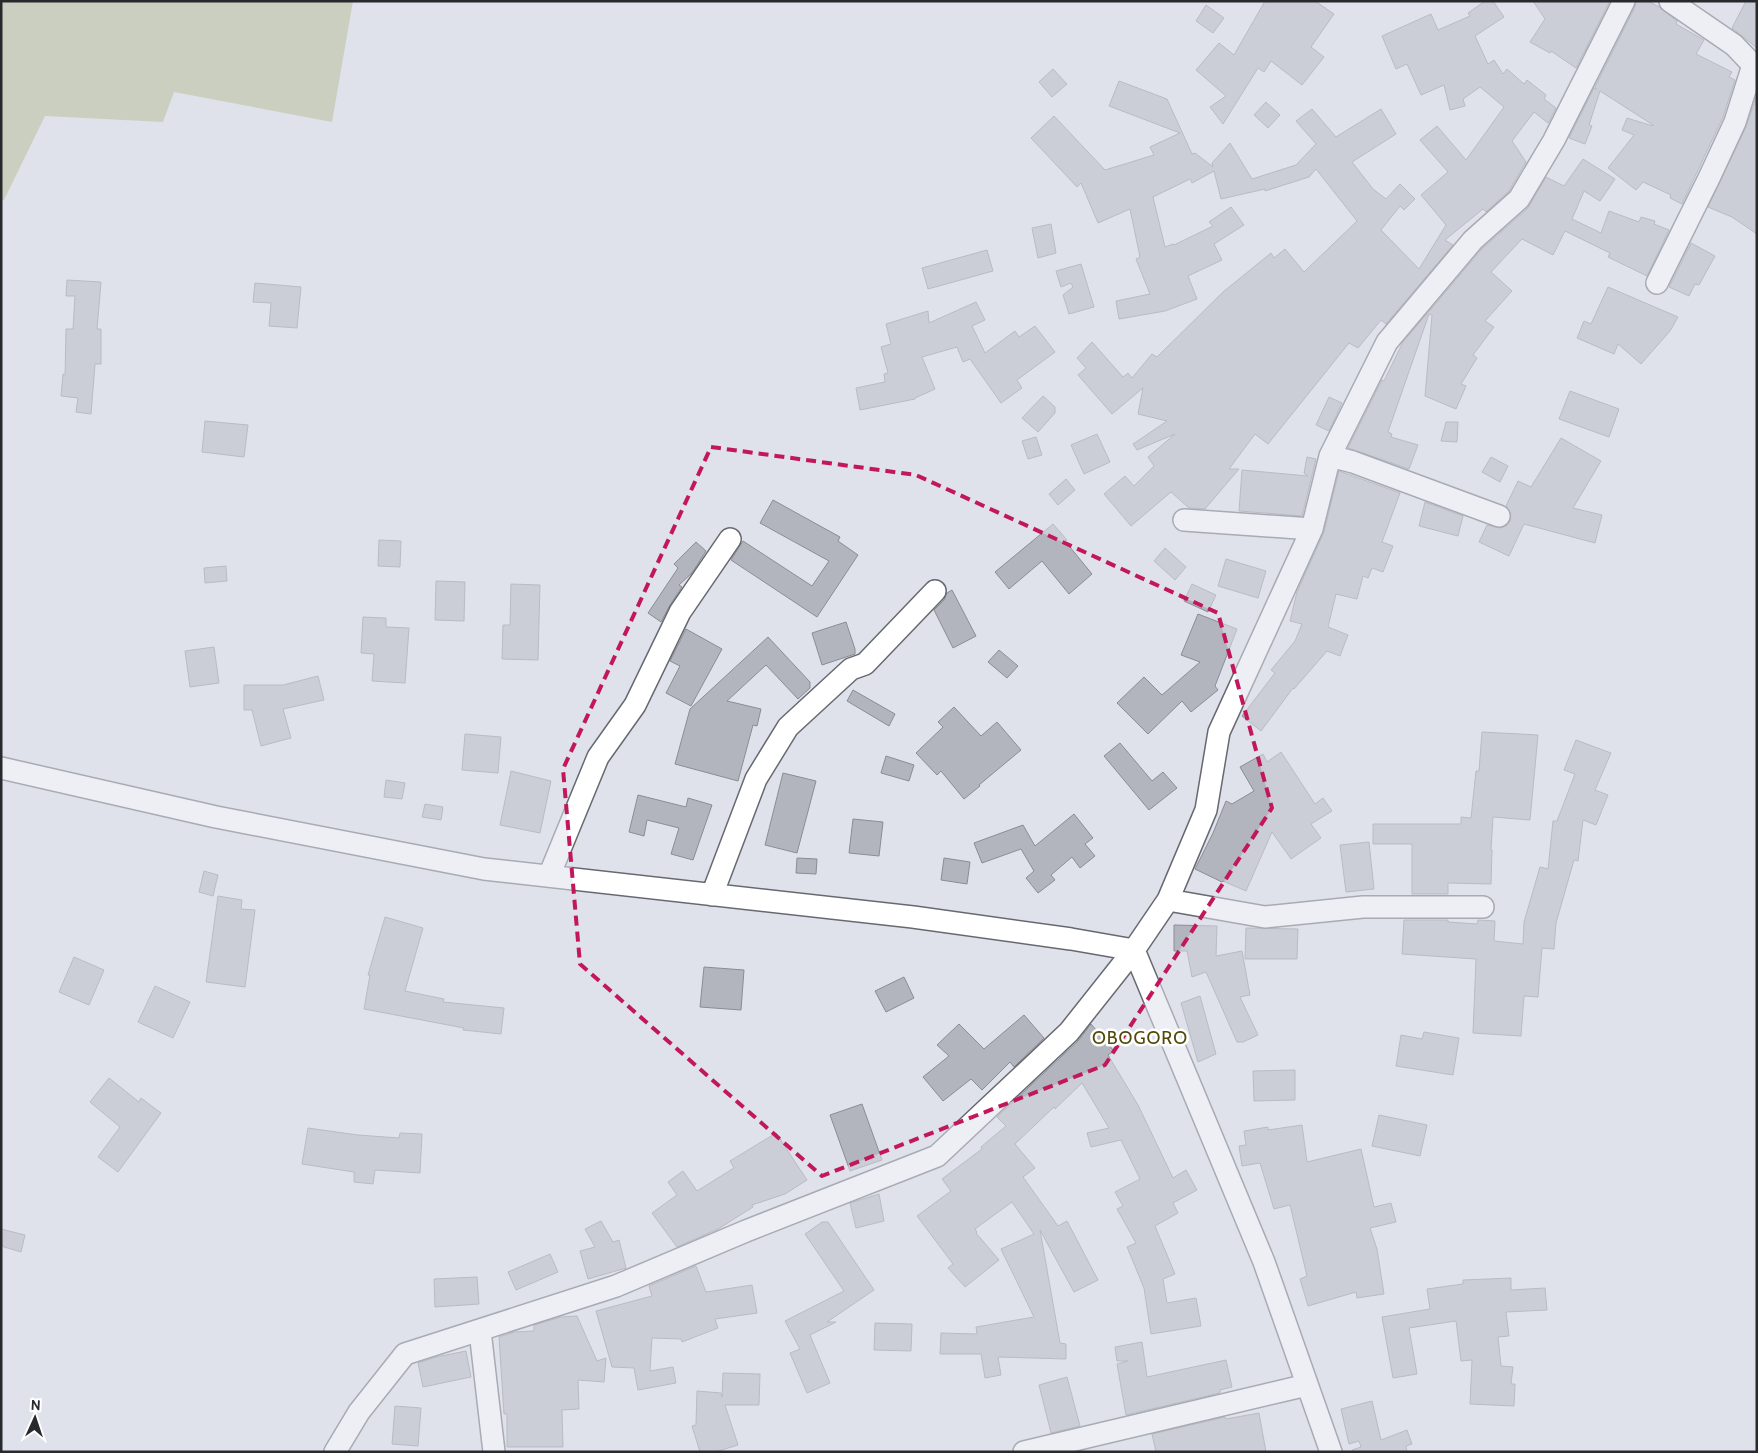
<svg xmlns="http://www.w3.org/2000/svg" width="1758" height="1453" font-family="Cabin,sans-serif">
  <rect width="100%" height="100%" fill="#dfe2eb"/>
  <path fill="#b2b98d" d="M 1,1 L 353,1 L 332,122 L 174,92 L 163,122 L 45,116 L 4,200 L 1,200 Z"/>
  <path fill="#b3b5be" stroke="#8b8d95" d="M 1265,1 L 1315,1 L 1334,14 L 1311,47 L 1324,57 L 1302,85 L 1271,61 L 1264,72 L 1258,68 L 1223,124 L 1210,107 L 1226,96 L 1196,70 L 1219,43 L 1234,55 Z
    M 1485,1 L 1493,1 L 1504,17 L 1475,36 L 1488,64 L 1494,60 L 1503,74 L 1507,69 L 1524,84 L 1527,80 L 1546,95 L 1544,99 L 1556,108 L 1548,123 L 1534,112 L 1512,141 L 1526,162 L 1509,191 L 1486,212 L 1483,209 L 1445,240 L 1453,245 L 1386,324 L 1381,320 L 1358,348 L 1349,343 L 1268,444 L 1255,434 L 1229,469 L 1239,469 L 1205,509 L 1189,508 L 1171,492 L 1131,526 L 1104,494 L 1125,476 L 1134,486 L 1154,466 L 1148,457 L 1175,434 L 1137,450 L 1133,444 L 1167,421 L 1138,414 L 1143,388 L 1112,414 L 1078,375 L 1086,368 L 1077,358 L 1092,342 L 1123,377 L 1128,373 L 1132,378 L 1152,354 L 1157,357 L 1223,292 L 1271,253 L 1274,258 L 1285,249 L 1304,272 L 1357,221 L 1316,169 L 1309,177 L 1265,191 L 1265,189 L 1221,199 L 1214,171 L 1192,183 L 1190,179 L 1153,197 L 1165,247 L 1173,244 L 1174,245 L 1213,226 L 1209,222 L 1231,207 L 1244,225 L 1214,244 L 1222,260 L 1188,276 L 1197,299 L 1165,311 L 1119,319 L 1116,301 L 1150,294 L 1136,259 L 1140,257 L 1130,209 L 1098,223 L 1081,183 L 1077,187 L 1031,138 L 1054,116 L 1105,170 L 1154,155 L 1150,147 L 1180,133 L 1109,106 L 1119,81 L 1167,99 L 1192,154 L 1195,153 L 1213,167 L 1212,163 L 1230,143 L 1252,179 L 1296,165 L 1316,144 L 1296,121 L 1312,109 L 1336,137 L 1381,109 L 1396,134 L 1352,162 L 1373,189 L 1386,199 L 1400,184 L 1415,199 L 1404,210 L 1400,206 L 1381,230 L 1419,269 L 1446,225 L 1421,195 L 1448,172 L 1420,140 L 1437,126 L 1466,160 L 1504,107 L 1480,87 L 1463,99 L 1465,106 L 1450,110 L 1444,85 L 1421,95 L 1407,64 L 1396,69 L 1382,36 L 1431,14 L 1438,30 L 1470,16 L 1468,13 Z
    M 1533,1 L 1610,1 L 1576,68 L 1551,51 L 1550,53 L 1530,42 L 1545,19 Z
    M 1636,1 L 1648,1 L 1659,7 L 1677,21 L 1676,24 L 1704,40 L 1696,54 L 1732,72 L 1729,77 L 1735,80 L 1723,117 L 1682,204 L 1670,198 L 1671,195 L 1643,182 L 1636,190 L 1608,168 L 1634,135 L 1622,130 L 1627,118 L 1653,126 L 1653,125 L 1600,91 L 1589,125 L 1592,126 L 1585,144 L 1569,138 L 1594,88 L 1597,89 L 1595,87 L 1635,7 Z
    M 1746,1 L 1757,1 L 1757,48 L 1732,28 Z
    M 1206,5 L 1224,18 L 1213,33 L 1196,21 Z
    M 1053,69 L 1067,84 L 1052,97 L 1039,82 Z
    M 1757,95 L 1757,234 L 1732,217 L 1708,207 L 1746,127 Z
    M 1266,102 L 1280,115 L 1268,128 L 1254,115 Z
    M 1583,159 L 1615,179 L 1600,201 L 1584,191 L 1572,219 L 1601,233 L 1609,211 L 1639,222 L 1641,217 L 1655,221 L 1654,224 L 1669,230 L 1647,276 L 1608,257 L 1610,253 L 1565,231 L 1553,255 L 1522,239 L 1491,272 L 1512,291 L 1485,321 L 1494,327 L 1473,355 L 1477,358 L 1461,384 L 1466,386 L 1456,409 L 1425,396 L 1432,315 L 1429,314 L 1388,432 L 1392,434 L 1391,437 L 1418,445 L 1409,469 L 1348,448 L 1382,380 L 1384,381 L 1403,342 L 1482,249 L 1528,208 L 1546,177 L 1564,186 Z
    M 1051,224 L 1056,253 L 1038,258 L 1032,228 Z
    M 1691,243 L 1715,256 L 1699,285 L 1695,284 L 1689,296 L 1669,287 Z
    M 987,250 L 993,271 L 928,289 L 922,268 Z
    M 1081,264 L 1094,307 L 1069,314 L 1063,295 L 1073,287 L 1071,283 L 1061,287 L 1056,271 Z
    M 67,280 L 101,282 L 97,329 L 101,329 L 101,364 L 95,364 L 91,414 L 76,412 L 78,398 L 61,396 L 63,374 L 65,375 L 66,329 L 73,329 L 75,296 L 66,296 Z
    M 255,283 L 301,287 L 297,328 L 269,326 L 271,303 L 253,302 Z
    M 1608,287 L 1678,317 L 1670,331 L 1641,364 L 1618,344 L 1614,354 L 1577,338 L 1584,321 L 1591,324 Z
    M 976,302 L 985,320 L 972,326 L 985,353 L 1015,331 L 1019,337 L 1035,326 L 1055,352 L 1017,380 L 1022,388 L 1001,403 L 970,359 L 963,362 L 957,347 L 922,357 L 935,389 L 915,398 L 915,399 L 860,410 L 856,388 L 885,382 L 884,374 L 888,373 L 881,347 L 891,344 L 886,324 L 928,311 L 929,323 Z
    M 1570,391 L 1619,409 L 1609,437 L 1559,419 Z
    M 1043,396 L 1055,407 L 1055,413 L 1038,432 L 1022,418 Z
    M 1329,397 L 1342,403 L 1329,431 L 1316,425 Z
    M 205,421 L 248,425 L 244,457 L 202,452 Z
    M 1446,422 L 1458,422 L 1457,442 L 1441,441 Z
    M 1097,434 L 1110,462 L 1084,474 L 1071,445 Z
    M 1036,437 L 1042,455 L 1028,459 L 1022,441 Z
    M 1561,438 L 1601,461 L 1573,508 L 1602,515 L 1595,543 L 1524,524 L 1509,556 L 1479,542 L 1487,525 L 1501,528 L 1507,525 L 1510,521 L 1511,514 L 1506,506 L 1518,481 L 1531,487 Z
    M 1307,457 L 1316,459 L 1302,516 L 1239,511 L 1242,470 L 1308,476 L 1304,473 Z
    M 1491,457 L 1508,466 L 1500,482 L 1482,472 Z
    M 1339,471 L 1400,493 L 1382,542 L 1393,546 L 1383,572 L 1372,568 L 1368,578 L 1363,576 L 1357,599 L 1336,594 L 1328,627 L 1348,635 L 1340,656 L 1327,651 L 1294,689 L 1293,688 L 1261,731 L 1242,716 L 1275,673 L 1271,670 L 1295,641 L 1302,624 L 1290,621 L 1297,592 L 1324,532 Z
    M 1066,479 L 1075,490 L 1058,505 L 1049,494 Z
    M 773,500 L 840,537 L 838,541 L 858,555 L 817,617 L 731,560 L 743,541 L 812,586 L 829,561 L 760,523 Z
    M 1425,502 L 1463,516 L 1458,536 L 1419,526 Z
    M 1053,524 L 1067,540 L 1065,541 L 1092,574 L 1069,594 L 1042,561 L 1009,589 L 995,572 Z
    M 379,540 L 401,541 L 400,567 L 378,566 Z
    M 696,542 L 706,551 L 692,573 L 679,585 L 682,587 L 670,605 L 661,622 L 648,613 L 678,568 L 674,564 Z
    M 1165,548 L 1186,567 L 1175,580 L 1154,561 Z
    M 1226,559 L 1266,571 L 1258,598 L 1218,586 Z
    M 226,566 L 227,581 L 205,583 L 204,568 Z
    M 436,581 L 465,582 L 464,621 L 435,620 Z
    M 511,584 L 540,585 L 538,660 L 502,659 L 503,625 L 510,625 Z
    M 1192,584 L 1216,595 L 1208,612 L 1184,601 Z
    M 952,590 L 976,636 L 953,648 L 934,610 L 944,600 L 947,593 Z
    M 1198,614 L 1237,629 L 1215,686 L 1218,690 L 1191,712 L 1182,701 L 1148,734 L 1117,703 L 1144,677 L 1162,695 L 1200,662 L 1181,655 Z
    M 363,617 L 386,618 L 386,627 L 409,628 L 405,683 L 372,681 L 374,654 L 361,653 Z
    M 846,622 L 855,649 L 855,654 L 822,665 L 812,633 Z
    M 686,629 L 722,649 L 691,706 L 666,693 L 680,666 L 670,661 Z
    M 768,637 L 810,682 L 810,688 L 798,699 L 766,665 L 727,701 L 761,709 L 757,726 L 753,725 L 738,781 L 675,764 L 690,709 Z
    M 214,647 L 219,683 L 190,687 L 185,651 Z
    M 999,650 L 1018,666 L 1007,678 L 988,662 Z
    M 318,676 L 324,700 L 283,709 L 291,738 L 261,746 L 252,710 L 244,710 L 244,685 L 283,685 Z
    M 853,690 L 895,714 L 889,726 L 847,701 Z
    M 954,707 L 981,736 L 997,722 L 1021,750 L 979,785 L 980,786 L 964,799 L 941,771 L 937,775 L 916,753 L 943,727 L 938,722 Z
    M 1482,732 L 1538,735 L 1530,820 L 1493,817 L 1491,850 L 1492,850 L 1491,884 L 1448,883 L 1448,894 L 1412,894 L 1412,844 L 1373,844 L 1373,824 L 1461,824 L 1461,817 L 1471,818 L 1476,771 L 1479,771 Z
    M 465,734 L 501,737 L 498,773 L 462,770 Z
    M 1576,740 L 1611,753 L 1595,790 L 1608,795 L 1596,825 L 1583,820 L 1578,861 L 1574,860 L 1556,923 L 1554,949 L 1542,948 L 1538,997 L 1524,996 L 1521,1036 L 1473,1033 L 1476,959 L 1402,954 L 1404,920 L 1448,920 L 1448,922 L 1477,924 L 1478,920 L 1495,921 L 1494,941 L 1523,944 L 1524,922 L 1540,867 L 1548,869 L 1553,821 L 1557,821 L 1575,774 L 1564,770 Z
    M 1120,743 L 1152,781 L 1163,772 L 1177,788 L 1149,810 L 1104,756 Z
    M 1281,752 L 1315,804 L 1323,798 L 1332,811 L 1311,824 L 1321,838 L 1291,859 L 1272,832 L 1246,891 L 1223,881 L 1222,882 L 1195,869 L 1213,833 L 1226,801 L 1232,804 L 1254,791 L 1240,767 L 1263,754 L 1267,762 Z
    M 886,756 L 914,765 L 909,781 L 881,773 Z
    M 511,771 L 551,781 L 540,833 L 500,825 Z
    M 783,773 L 816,781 L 797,853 L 765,845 Z
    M 386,780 L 405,783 L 402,799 L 384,797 Z
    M 638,795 L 686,807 L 688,798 L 712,805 L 693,860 L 671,854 L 679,828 L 647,820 L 644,836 L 629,832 Z
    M 425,804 L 443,807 L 441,820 L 422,817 Z
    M 1074,814 L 1093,838 L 1085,844 L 1095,856 L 1080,868 L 1072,857 L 1051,875 L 1055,880 L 1038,893 L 1026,878 L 1034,871 L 1021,849 L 982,863 L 974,843 L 1023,825 L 1035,846 Z
    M 853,819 L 883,822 L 879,856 L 849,853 Z
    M 1369,842 L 1374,889 L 1346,892 L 1340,845 Z
    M 797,858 L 817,859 L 816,874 L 796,873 Z
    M 944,858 L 970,862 L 967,884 L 941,880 Z
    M 204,871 L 218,875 L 213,896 L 199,892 Z
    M 218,896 L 242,900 L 241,909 L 255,910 L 245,987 L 206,982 Z
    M 385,917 L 423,928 L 405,991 L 444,999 L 443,1002 L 504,1008 L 501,1034 L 463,1030 L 464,1028 L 364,1009 L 370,975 L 368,975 Z
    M 1174,925 L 1217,926 L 1216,956 L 1242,951 L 1250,995 L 1240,997 L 1258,1035 L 1243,1042 L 1237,1042 L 1206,972 L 1192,977 L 1187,951 L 1174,951 Z
    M 1246,928 L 1298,929 L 1297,959 L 1245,959 Z
    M 74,957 L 104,970 L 89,1005 L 59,992 Z
    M 704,967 L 744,970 L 741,1010 L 700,1007 Z
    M 904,977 L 914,998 L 886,1012 L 875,991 Z
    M 155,986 L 190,1002 L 173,1038 L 138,1022 Z
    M 1200,996 L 1216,1054 L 1198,1062 L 1181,1003 Z
    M 1024,1015 L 1044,1038 L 1014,1067 L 1010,1062 L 982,1090 L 971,1079 L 943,1101 L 923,1077 L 949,1056 L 937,1045 L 959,1024 L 984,1049 Z
    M 1091,1024 L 1114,1051 L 1108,1055 L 1138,1105 L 1173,1178 L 1186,1170 L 1197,1190 L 1173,1203 L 1178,1213 L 1155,1226 L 1175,1274 L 1163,1279 L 1167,1303 L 1196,1298 L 1201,1326 L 1151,1334 L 1144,1288 L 1127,1247 L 1136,1243 L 1117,1209 L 1123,1206 L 1115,1192 L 1140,1179 L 1121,1140 L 1091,1147 L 1087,1133 L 1109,1128 L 1082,1083 L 1055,1109 L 1054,1107 L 1015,1144 L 1035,1168 L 1023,1177 L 1058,1226 L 1067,1221 L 1098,1280 L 1074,1292 L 1040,1230 L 1060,1343 L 1066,1344 L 1066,1359 L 998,1357 L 1001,1375 L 985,1378 L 981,1354 L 940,1354 L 941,1333 L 977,1334 L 976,1327 L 1034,1317 L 1001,1249 L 1034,1234 L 1012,1202 L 975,1229 L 977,1232 L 976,1233 L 999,1260 L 965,1287 L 948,1268 L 953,1264 L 917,1216 L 951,1191 L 942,1179 L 982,1149 L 981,1147 L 1006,1126 L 997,1117 L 1078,1041 Z
    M 1424,1032 L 1459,1038 L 1453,1075 L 1396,1066 L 1401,1035 L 1422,1039 Z
    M 1295,1070 L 1295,1100 L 1254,1101 L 1253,1071 Z
    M 109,1078 L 139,1102 L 141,1098 L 161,1113 L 118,1172 L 98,1157 L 120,1127 L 90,1102 Z
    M 862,1104 L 882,1160 L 850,1171 L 830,1115 Z
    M 1379,1115 L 1427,1125 L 1420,1156 L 1372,1146 Z
    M 1302,1125 L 1307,1162 L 1361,1149 L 1374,1207 L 1391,1203 L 1396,1222 L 1370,1228 L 1377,1249 L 1384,1294 L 1357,1298 L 1356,1292 L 1308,1306 L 1300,1279 L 1307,1276 L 1290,1205 L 1274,1209 L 1260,1163 L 1242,1166 L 1239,1146 L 1246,1145 L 1244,1131 L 1268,1127 L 1268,1130 Z
    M 308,1128 L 358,1135 L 399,1138 L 400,1133 L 422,1134 L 420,1173 L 375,1170 L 373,1184 L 354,1182 L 354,1172 L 302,1164 Z
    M 776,1133 L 807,1180 L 785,1194 L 752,1205 L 753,1207 L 718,1229 L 677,1247 L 652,1213 L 677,1195 L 668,1182 L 683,1171 L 697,1191 L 734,1168 L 730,1161 Z
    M 879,1194 L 884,1221 L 856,1228 L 850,1203 Z
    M 601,1221 L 613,1242 L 619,1240 L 626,1268 L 588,1279 L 580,1251 L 595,1247 L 585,1229 Z
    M 822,1222 L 828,1222 L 874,1290 L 827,1322 L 836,1322 L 810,1335 L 830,1383 L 807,1393 L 790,1353 L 800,1349 L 785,1321 L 844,1291 L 805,1234 Z
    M 1,1229 L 25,1235 L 21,1252 L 1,1246 Z
    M 550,1254 L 558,1272 L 516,1290 L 508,1272 Z
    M 696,1266 L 706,1292 L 752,1285 L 757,1313 L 715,1319 L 718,1328 L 682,1342 L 681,1339 L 652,1338 L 650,1371 L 673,1367 L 676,1383 L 638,1390 L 634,1368 L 612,1367 L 596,1311 L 652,1296 L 649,1286 Z
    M 477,1277 L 479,1304 L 435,1307 L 434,1279 Z
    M 1511,1278 L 1511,1290 L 1545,1288 L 1547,1310 L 1506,1312 L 1509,1336 L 1498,1337 L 1501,1366 L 1513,1367 L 1511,1384 L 1515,1384 L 1514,1406 L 1470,1404 L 1472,1360 L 1461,1361 L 1456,1321 L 1409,1328 L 1417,1374 L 1393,1378 L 1382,1317 L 1430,1309 L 1427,1289 L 1463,1284 L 1463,1280 Z
    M 577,1316 L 597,1361 L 606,1358 L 604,1382 L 578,1380 L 579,1409 L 562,1410 L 563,1447 L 507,1447 L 507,1414 L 504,1414 L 499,1337 L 514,1332 L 534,1331 L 534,1325 L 561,1317 Z
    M 875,1323 L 912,1324 L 911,1351 L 874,1350 Z
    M 1142,1342 L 1147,1377 L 1226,1360 L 1232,1387 L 1220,1390 L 1220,1393 L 1126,1415 L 1117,1364 L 1128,1361 L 1117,1361 L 1115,1347 Z
    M 466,1351 L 471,1377 L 423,1387 L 418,1363 L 436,1357 Z
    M 723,1373 L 760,1374 L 759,1405 L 725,1405 L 738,1445 L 715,1452 L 700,1452 L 692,1426 L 696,1425 L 697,1391 L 721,1393 L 722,1397 Z
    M 1067,1377 L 1080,1426 L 1051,1433 L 1039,1385 Z
    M 1372,1401 L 1381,1440 L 1407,1430 L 1412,1444 L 1406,1446 L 1407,1452 L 1353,1452 L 1352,1450 L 1361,1447 L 1359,1441 L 1349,1444 L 1341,1409 Z
    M 395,1406 L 421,1408 L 418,1446 L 392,1444 Z
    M 1259,1413 L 1266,1452 L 1156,1452 L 1152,1434 L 1225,1417 L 1226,1419 Z"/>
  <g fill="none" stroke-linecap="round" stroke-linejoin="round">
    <g stroke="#676971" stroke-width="24">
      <path id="minor" d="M 1657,283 L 1709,178 L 1735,122 L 1753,65 L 1734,45 L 1670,1
        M 1330,456 L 1353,462 L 1499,516
        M 1184,520 L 1312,529
        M 1,768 L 216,817 L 484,869 L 913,917 L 1071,939 L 1134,950 L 1264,1262 L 1331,1452
        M 549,876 L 598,757 L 635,705 L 680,612 L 730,539
        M 712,895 L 756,779 L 788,727 L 851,669 L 865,664 L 935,591
        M 1168,900 L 1265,917 L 1363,907 L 1483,907
        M 480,1331 L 494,1452
        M 335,1452 L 359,1412 L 405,1354 L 616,1286 L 746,1231 L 937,1156 L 1069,1032 L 1134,950 L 1168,900 L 1206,810 L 1219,732 L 1312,529 L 1330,456 L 1387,342 L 1473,240 L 1519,199 L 1554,140 L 1624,1
        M 1024,1452 L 1307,1385"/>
    </g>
    <use href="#minor" stroke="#fff" stroke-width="21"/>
  </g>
  <path d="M0 0H1758V1453H0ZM 711,447 L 916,475 L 1218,613 L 1272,808 L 1105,1065 L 822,1176 L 580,964 L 563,769 Z" fill="#dfe2eb" fill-opacity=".55" fill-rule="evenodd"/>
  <path fill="none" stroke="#c2185b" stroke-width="4" stroke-dasharray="10 6" stroke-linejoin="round" d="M 711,447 L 916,475 L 1218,613 L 1272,808 L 1105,1065 L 822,1176 L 580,964 L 563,769 Z"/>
  <g text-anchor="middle" stroke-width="5" stroke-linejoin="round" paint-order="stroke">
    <g font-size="18" letter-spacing="1" fill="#504907" stroke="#fff">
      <text x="1140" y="1044">OBOGORO</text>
    </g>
  </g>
  <rect width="1758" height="1453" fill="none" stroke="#28292c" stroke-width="5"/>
  <g transform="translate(35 1418) rotate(3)" stroke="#ffffff" stroke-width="4" paint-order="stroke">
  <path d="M0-4L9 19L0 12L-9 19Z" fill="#28292c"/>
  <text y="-8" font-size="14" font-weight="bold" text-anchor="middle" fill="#28292c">N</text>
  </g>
</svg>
